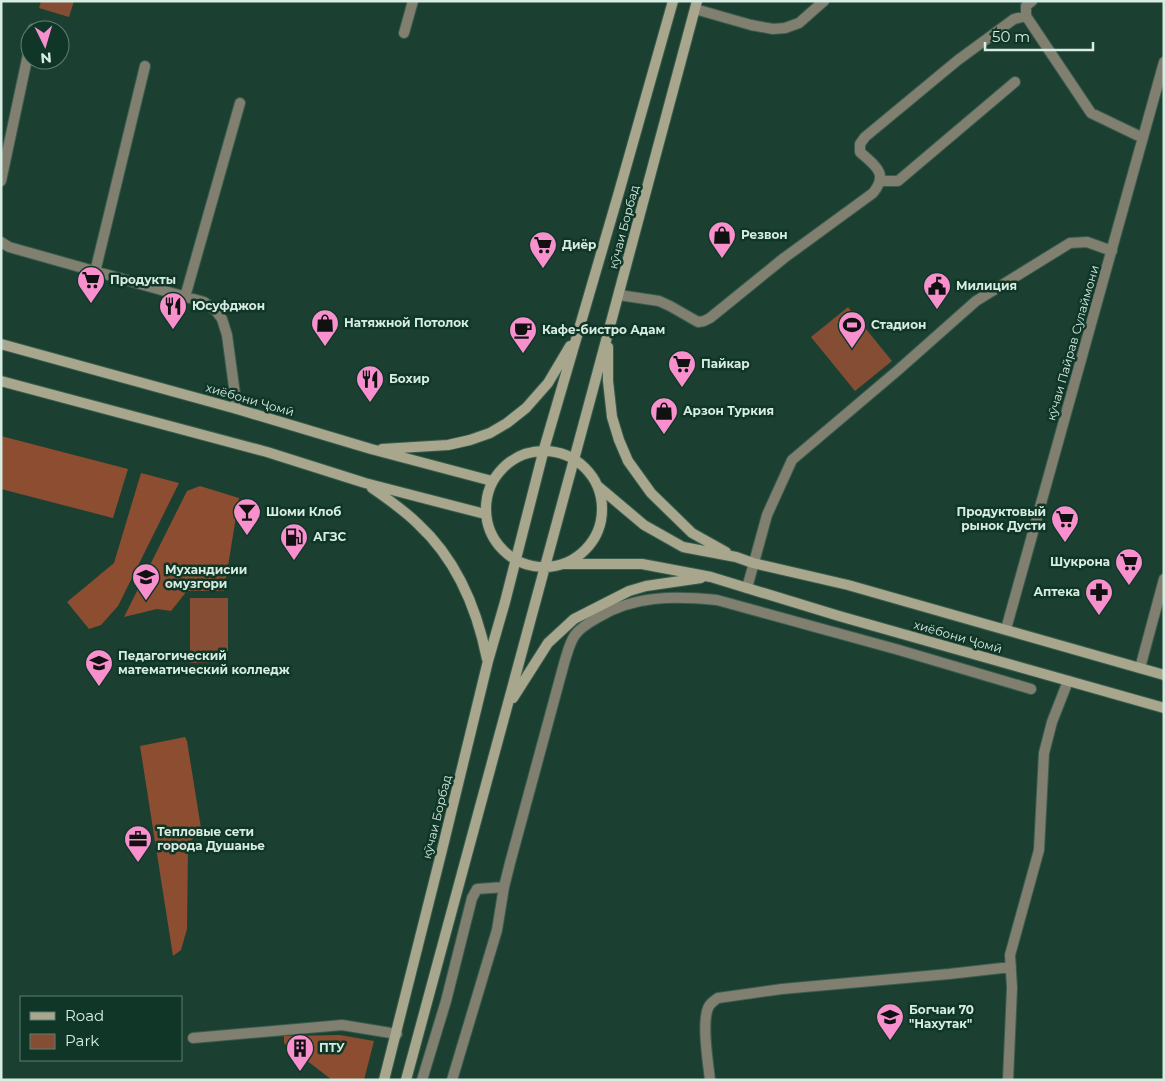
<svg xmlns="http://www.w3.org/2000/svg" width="1165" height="1081" font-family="Montserrat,sans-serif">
  <rect width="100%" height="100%" fill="#1b4031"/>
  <path fill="#854d34" d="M 41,1 L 74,1 L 69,17 L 39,8 Z
    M 848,307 L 892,361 L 855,391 L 811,337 Z
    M 190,598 L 228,598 L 228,662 L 190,663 Z"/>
  <path fill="#8c4d30" d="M 1,436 L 128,469 L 113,518 L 1,489 Z
    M 141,473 L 179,483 L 118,606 L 101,625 L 89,629 L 67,602 L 114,563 Z
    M 200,486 L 239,498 L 224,591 L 187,591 L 171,611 L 157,609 L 124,617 L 187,491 Z
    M 185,737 L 187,741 L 201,828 L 188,845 L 187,929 L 181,950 L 173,956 L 140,746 Z
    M 340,1035 L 374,1041 L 364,1080 L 332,1080 L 284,1043 L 284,1036 Z"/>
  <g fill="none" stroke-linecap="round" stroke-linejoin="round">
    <g stroke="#395c4d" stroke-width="12">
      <path id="street" d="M 1032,1 L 1026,6 L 1026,16 L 1091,113 L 1143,138
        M 695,9 L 751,25 L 773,29 L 785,28 L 799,23 L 824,1
        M 33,30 L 33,29
        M 404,33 L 413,1
        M 1,181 L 30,45
        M 880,181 L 898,181 L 1015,82
        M 1,242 L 9,247 L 204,302 L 216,311 L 222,319 L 227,335 L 237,409
        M 95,272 L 145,66
        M 619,295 L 659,301 L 670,306 L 698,322 L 704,321 L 710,318 L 784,258 L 873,193 C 889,173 875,166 860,152 L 860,144 L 865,137 L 958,60 L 1014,19 L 1026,16
        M 185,297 L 240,103
        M 747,588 L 767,515 L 792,460 L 897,371 L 976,301 L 1070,243 L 1087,242 L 1112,251
        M 1006,629 L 1164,62
        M 1140,668 L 1164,579
        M 193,1038 L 342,1025 L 397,1034
        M 422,1080 L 446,1001 L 472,898 L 477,889 L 504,887
        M 452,1080 L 497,930 L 504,887 L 510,863 L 565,660 C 568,651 570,642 575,635 C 580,628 590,622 597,618 C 634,595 675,596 717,600 L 899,650 L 1031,689
        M 710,1080 C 708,1062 701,1020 709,1006 C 711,1003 715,1000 718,998 L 782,989 L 949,974 L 1011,967
        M 1008,1080 L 1012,988 L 1010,955 L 1039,850 L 1044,753 L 1052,722 L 1068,681"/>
    </g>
    <g stroke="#395c4d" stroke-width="12">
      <path id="secondary" d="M 1,344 L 237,409 L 371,449 L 492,481
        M 608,347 L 608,381 L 612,417 L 619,440 L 628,461 L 651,493 L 692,533 L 726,552
        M 1,381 L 267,452 L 365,483 L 485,514
        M 382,449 L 448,445 L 470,440 L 490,433 L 507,423 L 526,408 L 548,383 L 570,346
        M486 509a58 58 0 1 1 116 0a58 58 0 1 1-116 0Z
        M 599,487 L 644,525 L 683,547 L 736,557 L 753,563 L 848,585 L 1164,675
        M 372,488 C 388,499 404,510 418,524 C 456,559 477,609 487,659
        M 563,564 L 642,564 L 711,577 L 839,616 L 1164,708
        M 513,698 L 548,643 L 574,619 L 629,591 L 646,586 L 701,578
        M 384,1080 L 442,850 L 488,661 L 505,602 L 544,449 L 619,192 L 673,1
        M 406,1080 C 504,720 601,361 697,1"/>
    </g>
    <use href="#street" stroke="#807f70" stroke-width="10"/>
    <use href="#secondary" stroke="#a8a78e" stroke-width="10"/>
  </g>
  <defs>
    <g id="shop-pin" transform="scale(1.4375)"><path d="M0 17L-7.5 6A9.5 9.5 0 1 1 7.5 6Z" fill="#f790cd" stroke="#0f3627"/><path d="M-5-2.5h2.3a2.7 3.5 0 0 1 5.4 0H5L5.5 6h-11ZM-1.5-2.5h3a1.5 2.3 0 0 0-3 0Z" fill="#111"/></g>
    <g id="supermarket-pin" transform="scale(1.4375)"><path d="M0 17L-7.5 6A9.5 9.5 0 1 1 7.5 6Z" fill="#f790cd" stroke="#0f3627"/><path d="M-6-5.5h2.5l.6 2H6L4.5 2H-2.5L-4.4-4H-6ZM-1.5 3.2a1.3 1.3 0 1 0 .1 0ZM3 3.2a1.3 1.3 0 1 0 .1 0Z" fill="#111"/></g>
    <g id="civic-pin" transform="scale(1.4375)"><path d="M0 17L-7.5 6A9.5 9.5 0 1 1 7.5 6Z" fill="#f790cd" stroke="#0f3627"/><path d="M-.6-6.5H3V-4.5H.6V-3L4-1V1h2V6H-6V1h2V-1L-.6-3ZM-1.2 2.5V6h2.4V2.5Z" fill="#111"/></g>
    <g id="restaurant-pin" transform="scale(1.4375)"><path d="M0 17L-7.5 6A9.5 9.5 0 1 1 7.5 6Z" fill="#f790cd" stroke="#0f3627"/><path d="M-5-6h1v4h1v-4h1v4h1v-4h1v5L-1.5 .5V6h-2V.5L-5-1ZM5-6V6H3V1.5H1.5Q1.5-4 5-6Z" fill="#111"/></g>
    <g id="stadium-pin" transform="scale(1.4375)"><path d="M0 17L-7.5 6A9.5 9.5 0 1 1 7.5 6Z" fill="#f790cd" stroke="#0f3627"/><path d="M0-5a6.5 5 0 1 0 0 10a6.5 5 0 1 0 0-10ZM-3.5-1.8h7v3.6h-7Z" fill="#111"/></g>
    <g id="cafe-pin" transform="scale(1.4375)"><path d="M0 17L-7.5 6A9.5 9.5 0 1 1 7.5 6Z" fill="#f790cd" stroke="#0f3627"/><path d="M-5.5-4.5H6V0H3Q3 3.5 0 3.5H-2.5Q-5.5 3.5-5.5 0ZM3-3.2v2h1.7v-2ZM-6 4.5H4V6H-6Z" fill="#111"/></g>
    <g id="bar-pin" transform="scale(1.4375)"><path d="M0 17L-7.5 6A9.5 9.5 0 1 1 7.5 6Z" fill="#f790cd" stroke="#0f3627"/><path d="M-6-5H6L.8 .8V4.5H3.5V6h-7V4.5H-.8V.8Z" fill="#111"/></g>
    <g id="fuel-pin" transform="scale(1.4375)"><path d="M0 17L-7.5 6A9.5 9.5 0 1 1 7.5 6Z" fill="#f790cd" stroke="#0f3627"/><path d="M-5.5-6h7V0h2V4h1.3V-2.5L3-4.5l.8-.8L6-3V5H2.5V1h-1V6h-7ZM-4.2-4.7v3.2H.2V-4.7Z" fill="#111"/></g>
    <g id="university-pin" transform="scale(1.4375)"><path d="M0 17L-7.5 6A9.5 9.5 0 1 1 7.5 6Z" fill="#f790cd" stroke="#0f3627"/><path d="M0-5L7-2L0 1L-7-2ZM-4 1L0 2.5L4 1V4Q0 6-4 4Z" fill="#111"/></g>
    <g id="pharmacy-pin" transform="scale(1.4375)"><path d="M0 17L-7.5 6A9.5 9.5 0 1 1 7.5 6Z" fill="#f790cd" stroke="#0f3627"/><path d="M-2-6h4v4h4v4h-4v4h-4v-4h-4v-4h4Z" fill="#111"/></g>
    <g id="office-pin" transform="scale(1.4375)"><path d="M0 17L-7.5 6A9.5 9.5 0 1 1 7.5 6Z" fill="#f790cd" stroke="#0f3627"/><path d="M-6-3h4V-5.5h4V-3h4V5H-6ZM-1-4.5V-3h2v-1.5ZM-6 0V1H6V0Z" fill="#111"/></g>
    <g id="school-pin" transform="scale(1.4375)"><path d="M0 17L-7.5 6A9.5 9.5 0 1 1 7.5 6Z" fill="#f790cd" stroke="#0f3627"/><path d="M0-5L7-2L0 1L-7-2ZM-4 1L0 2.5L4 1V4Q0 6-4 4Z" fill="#111"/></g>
    <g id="building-pin" transform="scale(1.4375)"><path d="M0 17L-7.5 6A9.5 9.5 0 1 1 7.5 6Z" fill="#f790cd" stroke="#0f3627"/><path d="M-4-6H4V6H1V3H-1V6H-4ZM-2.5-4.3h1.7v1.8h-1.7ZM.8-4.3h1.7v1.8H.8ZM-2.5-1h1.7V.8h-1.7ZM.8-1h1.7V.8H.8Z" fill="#111"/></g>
  </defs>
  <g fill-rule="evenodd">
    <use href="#shop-pin" x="722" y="235"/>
    <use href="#supermarket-pin" x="543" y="245"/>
    <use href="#supermarket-pin" x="91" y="280"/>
    <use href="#civic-pin" x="937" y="286"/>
    <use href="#restaurant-pin" x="173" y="306"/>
    <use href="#shop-pin" x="325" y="323"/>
    <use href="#stadium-pin" x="852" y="325"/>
    <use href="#cafe-pin" x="523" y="330"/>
    <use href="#supermarket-pin" x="682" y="364"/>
    <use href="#restaurant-pin" x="370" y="379"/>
    <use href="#shop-pin" x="664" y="411"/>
    <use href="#bar-pin" x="247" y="512"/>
    <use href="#supermarket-pin" x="1065" y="519"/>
    <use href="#fuel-pin" x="294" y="537"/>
    <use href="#supermarket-pin" x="1129" y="562"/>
    <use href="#university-pin" x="146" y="577"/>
    <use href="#pharmacy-pin" x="1099" y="592"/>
    <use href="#university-pin" x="99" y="663"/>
    <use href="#office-pin" x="138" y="839"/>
    <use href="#school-pin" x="890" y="1017"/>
    <use href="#building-pin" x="300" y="1048"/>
  </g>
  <g text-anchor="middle" stroke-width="5" stroke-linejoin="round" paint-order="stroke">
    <g font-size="12" fill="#d7ece2" stroke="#0f3627">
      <text transform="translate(624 227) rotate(-75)" y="4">кӯчаи Борбад</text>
      <text transform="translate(1073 343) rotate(-74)" y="4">кӯчаи Пайрав Сулаймони</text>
      <text transform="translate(250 400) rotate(16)" y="4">хиёбони Ҷомӣ</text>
      <text transform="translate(958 637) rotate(16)" y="4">хиёбони Ҷомӣ</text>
      <text transform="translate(437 817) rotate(-76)" y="4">кӯчаи Борбад</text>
    </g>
    <g font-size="12" font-weight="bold" fill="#d7ece2" stroke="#0f3627" text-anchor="start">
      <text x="741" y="239">Резвон</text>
      <text x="562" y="249">Диëр</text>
      <text x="110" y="284">Продукты</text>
      <text x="956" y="290">Милиция</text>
      <text x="192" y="310">Юсуфджон</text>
      <text x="344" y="327">Натяжной Потолок</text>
      <text x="871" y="329">Стадион</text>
      <text x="542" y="334">Кафе-бистро Адам</text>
      <text x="701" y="368">Пайкар</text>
      <text x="389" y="383">Бохир</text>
      <text x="683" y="415">Арзон Туркия</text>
      <text x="266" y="516">Шоми Клоб</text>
      <text x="1046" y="516" text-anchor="end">Продуктовый<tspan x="1046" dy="14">рынок Дусти</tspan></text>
      <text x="313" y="541">АГЗС</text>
      <text x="1110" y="566" text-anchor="end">Шукрона</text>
      <text x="165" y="574">Мухандисии<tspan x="165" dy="14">омузгори</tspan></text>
      <text x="1080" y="596" text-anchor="end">Аптека</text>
      <text x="118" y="660">Педагогический<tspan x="118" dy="14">математический колледж</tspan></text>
      <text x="157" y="836">Тепловые сети<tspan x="157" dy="14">города Душанье</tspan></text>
      <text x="909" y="1014">Богчаи 70<tspan x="909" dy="14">"Нахутак"</tspan></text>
      <text x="319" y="1052">ПТУ</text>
    </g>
  </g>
  <rect width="1165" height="1081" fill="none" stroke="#d7ece2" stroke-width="5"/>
  <rect x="20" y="996" width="162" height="65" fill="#0f3627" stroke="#5f7f72"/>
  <rect x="30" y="1012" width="25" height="8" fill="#a8a78e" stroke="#5f7f72"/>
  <text x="65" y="1021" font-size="15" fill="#d7ece2">Road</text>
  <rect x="30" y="1034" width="25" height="15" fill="#854d34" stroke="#5f7f72"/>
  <text x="65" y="1046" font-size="15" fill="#d7ece2">Park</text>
  <g transform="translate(45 45) rotate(175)"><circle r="24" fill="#0f3627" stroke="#5f7f72"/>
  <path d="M0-4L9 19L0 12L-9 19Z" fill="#f790cd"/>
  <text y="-8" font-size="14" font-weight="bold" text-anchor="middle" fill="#d7ece2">N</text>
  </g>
  <path d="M985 42v8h108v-8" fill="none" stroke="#d7ece2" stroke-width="2.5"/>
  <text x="992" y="42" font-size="15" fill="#d7ece2" stroke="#0f3627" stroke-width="4" paint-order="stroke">50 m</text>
</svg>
